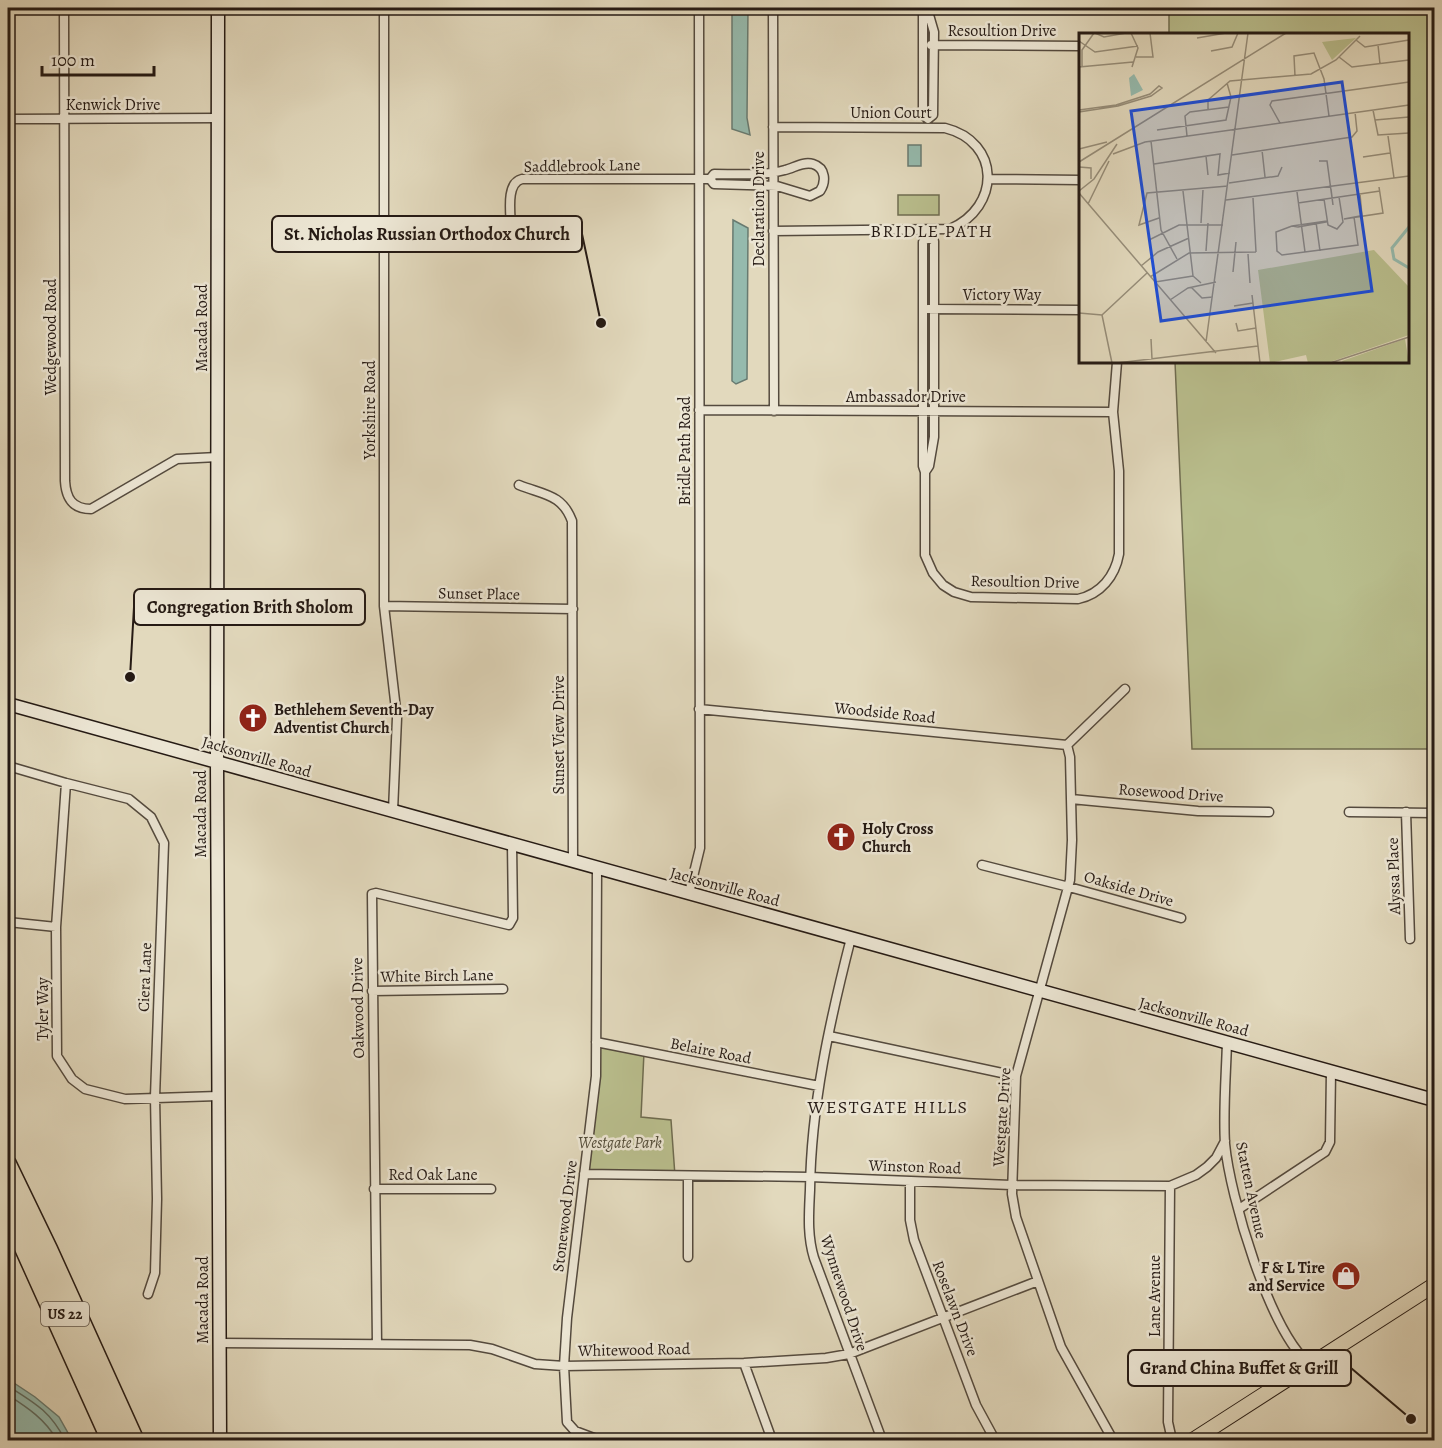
<svg xmlns="http://www.w3.org/2000/svg" width="1442" height="1448" font-family="Alegreya,serif">
  <rect width="100%" height="100%" fill="#e2d9bd"/>
  <filter id="stains"><feTurbulence type="fractalNoise" baseFrequency=".00333" numOctaves="4"/><feColorMatrix values="0 0 0 0 .2 0 0 0 0 .09 0 0 0 0 .02 0 0 0 .5 -.17"/></filter>
  <radialGradient id="worn" r=".72"><stop offset=".6" stop-color="#630" stop-opacity="0"/><stop offset="1" stop-color="#630" stop-opacity=".3"/></radialGradient>
  <path fill="#b9be8d" stroke="#6f6c50" stroke-width="1.5" d="M 1169,8 L 1434,8 L 1434,749 L 1192,749 L 1175,362 L 1408,362 L 1408,34 L 1169,34 Z
    M 898,195 L 939,195 L 939,215 L 898,215 Z
    M 596,1042 L 644,1052 L 641,1117 L 671,1120 L 675,1176 L 584,1174 Z"/>
  <path fill="#95baad" stroke="#687a70" stroke-width="1.5" d="M 732,8 L 748,8 L 747,118 L 750,135 L 732,129 Z
    M 908,145 L 921,145 L 921,166 L 908,166 Z
    M 733,220 L 748,228 L 747,379 L 736,384 L 732,381 Z
    M 8,1379 L 35,1397 L 59,1417 L 72,1440 L 8,1440 Z"/>
  <g fill="none" stroke-linecap="round" stroke-linejoin="round">
    <path stroke="#5d6a60" stroke-width="1.5" d="M 8,1386 C 35,1403 50,1411 65,1440
      M 8,1395 C 28,1408 45,1419 57,1440"/>
    <g stroke="#544a3e" stroke-width="11">
      <path id="street" d="M 64,8 L 65,481 C 66,498 72,509 91,509 L 177,459 L 218,457
        M 384,8 L 384,606 L 397,718 L 393,811
        M 773,8 L 774,411
        M 923,8 L 923,115 L 928,119 L 933,115 L 934,32 L 927,8
        M 931,45 L 1080,46
        M 8,119 L 218,118
        M 773,127 L 945,128 C 1001,142 1001,207 950,229 L 773,231
        M 988,179 L 1080,180
        M 511,229 C 511,215 505,183 522,179 L 710,179 L 714,184 L 777,186 L 810,196 L 820,191 C 826,182 826,168 813,164 C 803,161 794,168 785,170 C 763,176 737,174 714,174 L 710,179
        M 928,237 L 934,241 L 934,437 L 929,466 L 925,472 L 923,466 L 923,242 Z
        M 928,309 L 1080,310
        M 699,410 L 1113,412
        M 925,472 L 925,555 L 933,573 L 943,585 L 954,592 L 971,597 L 1078,599 C 1101,594 1115,576 1119,554 L 1119,471 L 1113,412 L 1117,362
        M 519,485 C 544,495 562,494 572,521 L 573,861
        M 384,606 L 573,609
        M 699,709 L 1067,745
        M 1067,745 L 1070,757 L 1072,840 L 1070,880 L 1016,1076 L 1012,1194 L 1016,1217 L 1061,1347 L 1113,1440
        M 1067,745 L 1125,689
        M 8,766 L 66,783 L 129,799 L 151,817 L 164,843 L 155,1097 L 157,1199 L 155,1273 L 148,1294
        M 66,783 L 56,927 L 57,1056 L 72,1079 L 85,1089 L 125,1099 L 218,1096
        M 1071,799 L 1198,811 L 1269,812
        M 1349,812 L 1434,813
        M 1406,812 L 1410,939
        M 982,865 L 1069,887 L 1181,918
        M 597,868 L 596,1076 L 567,1318 L 564,1366 L 567,1422 L 575,1431 L 599,1440
        M 689,893 L 700,848 L 699,8
        M 8,922 L 56,927
        M 851,938 C 830,1020 811,1105 810,1190 C 809,1213 807,1235 814,1258 L 882,1440
        M 372,991 L 503,989
        M 829,1036 L 1016,1076
        M 596,1042 L 819,1086
        M 1227,1042 C 1226,1076 1223,1110 1225,1144 C 1230,1197 1269,1329 1309,1364
        M 584,1174 L 810,1177 L 1011,1185 L 1170,1186 L 1196,1175 L 1207,1167 L 1216,1158 L 1225,1141
        M 910,1181 L 910,1220 L 914,1240 L 976,1405 L 995,1440
        M 1170,1186 L 1168,1422 L 1172,1440
        M 374,1189 L 491,1189
        M 1239,1209 L 1325,1152 L 1330,1142 L 1331,1071
        M 688,1257 L 688,1177
        M 219,1343 L 470,1345 L 492,1349 L 535,1364 L 564,1366 L 744,1363 L 826,1358 L 849,1354 L 1038,1281
        M 377,1344 L 372,894 L 376,893 L 509,925 L 513,918 L 512,844
        M 744,1363 L 772,1440"/>
    </g>
    <g stroke="#251a14" stroke-width="15">
      <path id="secondary" d="M 218,8 L 217,762 L 220,1440
        M 8,704 L 1434,1100"/>
    </g>
    <g stroke="#251a14" stroke-width="16">
      <path id="primary" d="M 1193,1440 L 1434,1285"/>
    </g>
    <g stroke="#251a14" stroke-width="18">
      <path id="highway" d="M 8,1163 L 50,1250 L 136,1440
        M 8,1187 L 123,1440
        M 8,1216 L 109,1440"/>
    </g>
    <use href="#street" stroke="#ece6d4" stroke-width="8"/>
    <use href="#secondary" stroke="#ece6d4" stroke-width="12"/>
    <use href="#primary" stroke="#e2d9bd" stroke-width="14"/>
    <use href="#highway" stroke="#e2d9bd" stroke-width="15"/>
  </g>
  <defs>
    <g id="church-disc" transform="scale(1.5)"><circle r="9.5" fill="#8f2418" stroke="#ece6d4"/><path d="M-1.2-6h2.4v3.5h3.3v2.4h-3.3V6h-2.4V-.1h-3.3v-2.4h3.3Z" fill="#fff"/></g>
    <g id="shop-disc" transform="scale(1.5)"><circle r="9.5" fill="#8f2418" stroke="#ece6d4"/><path d="M-5-2.5h2.3a2.7 3.5 0 0 1 5.4 0H5L5.5 6h-11ZM-1.5-2.5h3a1.5 2.3 0 0 0-3 0Z" fill="#fff"/></g>
  </defs>
  <g fill-rule="evenodd">
    <use href="#church-disc" x="253" y="718"/>
    <use href="#church-disc" x="841" y="837"/>
    <use href="#shop-disc" x="1346" y="1276"/>
  </g>
  <g text-anchor="middle" stroke-width="5" stroke-linejoin="round" paint-order="stroke">
    <rect fill="#ece6d4" stroke="#61574e" stroke-width="1.5" x="41" y="1302" width="48" height="24" rx="4.5"/>
    <g font-size="15" font-weight="bold" fill="#251a14">
      <text x="65" y="1319">US 22</text>
    </g>
    <g font-size="16" fill="#251a14" stroke="#ece6d4">
      <text x="1002" y="36">Resoultion Drive</text>
      <text x="113" y="110">Kenwick Drive</text>
      <text x="891" y="118">Union Court</text>
      <text transform="translate(582 165) rotate(-1)" y="6">Saddlebrook Lane</text>
      <text transform="translate(758 209) rotate(-90)" y="6">Declaration Drive</text>
      <text x="1002" y="300">Victory Way</text>
      <text transform="translate(201 328) rotate(-90)" y="6">Macada Road</text>
      <text transform="translate(50 337) rotate(-90)" y="6">Wedgewood Road</text>
      <text x="906" y="402">Ambassador Drive</text>
      <text transform="translate(369 410) rotate(-90)" y="6">Yorkshire Road</text>
      <text transform="translate(684 451) rotate(-90)" y="6">Bridle Path Road</text>
      <text transform="translate(1025 581) rotate(1)" y="6">Resoultion Drive</text>
      <text transform="translate(479 593) rotate(1)" y="6">Sunset Place</text>
      <text transform="translate(885 712) rotate(6)" y="6">Woodside Road</text>
      <text transform="translate(558 735) rotate(-90)" y="6">Sunset View Drive</text>
      <text transform="translate(257 756) rotate(16)" y="6">Jacksonville Road</text>
      <text transform="translate(1171 792) rotate(4)" y="6">Rosewood Drive</text>
      <text transform="translate(200 814) rotate(-90)" y="6">Macada Road</text>
      <text transform="translate(1393 876) rotate(-92)" y="6">Alyssa Place</text>
      <text transform="translate(725 886) rotate(15)" y="6">Jacksonville Road</text>
      <text transform="translate(1129 888) rotate(16)" y="6">Oakside Drive</text>
      <text transform="translate(437 975) rotate(-1)" y="6">White Birch Lane</text>
      <text transform="translate(144 977) rotate(-88)" y="6">Ciera Lane</text>
      <text transform="translate(357 1008) rotate(-91)" y="6">Oakwood Drive</text>
      <text transform="translate(42 1009) rotate(-90)" y="6">Tyler Way</text>
      <text transform="translate(1194 1016) rotate(15)" y="6">Jacksonville Road</text>
      <text transform="translate(711 1050) rotate(11)" y="6">Belaire Road</text>
      <text transform="translate(1001 1117) rotate(-86)" y="6">Westgate Drive</text>
      <text transform="translate(915 1166) rotate(2)" y="6">Winston Road</text>
      <text x="433" y="1180">Red Oak Lane</text>
      <text transform="translate(1252 1190) rotate(78)" y="6">Statten Avenue</text>
      <text transform="translate(564 1216) rotate(-83)" y="6">Stonewood Drive</text>
      <text transform="translate(845 1293) rotate(72)" y="6">Wynnewood Drive</text>
      <text transform="translate(1154 1296) rotate(-90)" y="6">Lane Avenue</text>
      <text transform="translate(202 1300) rotate(-90)" y="6">Macada Road</text>
      <text transform="translate(956 1308) rotate(69)" y="6">Roselawn Drive</text>
      <text transform="translate(634 1349) rotate(-1)" y="6">Whitewood Road</text>
    </g>
    <g font-size="16" font-weight="bold" fill="#251a14" stroke="#ece6d4" text-anchor="start">
      <text x="274" y="715">Bethlehem Seventh-Day<tspan x="274" dy="18">Adventist Church</tspan></text>
      <text x="862" y="834">Holy Cross<tspan x="862" dy="18">Church</tspan></text>
      <text x="1325" y="1273" text-anchor="end">F &amp; L Tire<tspan x="1325" dy="18">and Service</tspan></text>
    </g>
    <g font-size="16" font-style="italic" fill="#514b38" stroke="#ece6d4">
      <text x="620" y="1148">Westgate Park</text>
    </g>
    <g font-size="18" letter-spacing="1.5" fill="#251a14" stroke="#ece6d4">
      <text x="932" y="237">BRIDLE PATH</text>
      <text x="888" y="1113">WESTGATE HILLS</text>
    </g>
  </g>
  <g transform="translate(1079 33)">
    <rect width="330" height="330" fill="#e2d9bd"/>
    <path d="M 277,5 L 253,27 L 243,9 ZM 295,217 L 329,253 L 330,302 L 248,330 L 229,330 L 227,322 L 191,330 L 179,237 ZM 326,306 L 330,330 L 264,330 L 263,328 Z" fill="#b9be8d"/>
    <path d="M 55,41 L 64,57 L 52,63 L 50,45 Z" fill="#95baad"/>
    <path fill="none" stroke="#95baad" stroke-width="3" d="M 330,194 L 313,215 L 315,226 L 330,235"/>
    <path fill="none" stroke="#968d79" stroke-width="1.5" d="M 16,0 L 25,4 L 47,0M 52,0 L 59,15 L 53,34M 118,5 L 147,0M 277,7 L 286,14 L 330,7M 0,8 L 16,19 L 59,13M 299,12 L 301,31M 132,18 L 153,14 L 159,0M 57,24 L 74,24 L 71,0M 260,24 L 273,34 L 330,27M 3,33 L 3,17 L 15,0M 0,34 L 54,29M 216,43 L 215,23 L 235,20 L 245,46 L 250,83M 129,76 L 129,67 L 151,48 L 232,41 L 257,27 L 281,3M 0,77 L 37,72 L 71,61 L 80,53 L 83,55 L 72,63 L 39,73 L 0,79M 294,77 L 299,102 L 330,100M 296,87 L 330,84M 201,90 L 191,72 L 193,68 L 330,49M 78,97 L 147,87 L 152,64 L 148,50M 108,103 L 106,83 L 111,79 L 150,74M 309,103 L 315,145M 72,108 L 82,197 L 98,226M 0,116 L 28,109M 183,117 L 186,144M 34,121 L 66,109 L 330,72M 153,122 L 273,104 L 278,98 L 276,79M 127,123 L 129,142M 284,124 L 311,120M 240,128 L 248,128 L 254,172 L 252,156M 0,129 L 207,0M 75,131 L 141,121 L 139,142 L 151,140M 0,134 L 12,135 L 12,146M 150,150 L 199,143 L 203,134M 0,158 L 15,146 L 38,111M 104,158 L 114,243 L 122,250M 218,159 L 226,219M 0,160 L 137,320M 281,161 L 283,183M 174,165 L 177,219M 245,166 L 249,192 L 258,196 L 264,189 L 260,164M 147,167 L 330,143M 219,170 L 301,158M 9,171 L 30,128M 281,183 L 265,186 L 304,180 L 300,154M 80,185 L 60,192 L 68,160 L 149,153M 237,189 L 241,218M 247,189 L 219,194 L 213,193 L 247,188 ZM 122,190 L 124,157M 213,193 L 197,199 L 198,218 L 203,222 L 279,212 L 275,184M 70,207 L 100,192 L 144,192M 127,218 L 129,190M 169,221 L 171,250M 62,233 L 79,219 L 110,205M 154,239 L 157,209M 71,244 L 110,220 L 177,219M 76,249 L 114,243M 112,254 L 123,265 L 134,264M 173,262 L 181,330M 91,267 L 109,255 L 137,249M 155,273 L 174,270M 0,280 L 23,282M 157,290 L 159,298 L 177,295M 72,306 L 73,326M 127,309 L 169,0M 33,330 L 23,282 L 68,240M 38,330 L 179,313M 251,330 L 330,304"/>
    <path fill="#1d4ed8" fill-opacity="0.15" stroke="#1d4ed8" stroke-width="3" d="M 263,49 L 293,258 L 82,288 L 52,78 Z"/>
    <rect width="330" height="330" fill="none" stroke="#251a14" stroke-width="3"/>
  </g>
  <path fill="none" stroke="#251a14" stroke-width="2" d="M601 323L582 234M130 677L134 607M1411 1419L1351 1368"/>
  <g fill="#251a14" stroke="#ece6d4" stroke-width="2">
    <circle cx="601" cy="323" r="6"/>
    <circle cx="130" cy="677" r="6"/>
    <circle cx="1411" cy="1419" r="6"/>
  </g>
  <g fill="#ece6d4" stroke="#251a14" stroke-width="2">
    <rect x="272" y="216" width="310" height="36" rx="6"/>
    <rect x="134" y="589" width="231" height="36" rx="6"/>
    <rect x="1128" y="1350" width="223" height="36" rx="6"/>
  </g>
  <g font-size="18" text-anchor="middle" font-weight="bold" fill="#251a14">
    <text x="427" y="240">St. Nicholas Russian Orthodox Church</text>
    <text x="250" y="613">Congregation Brith Sholom</text>
    <text x="1239" y="1374">Grand China Buffet &amp; Grill</text>
  </g>
  <rect width="1442" height="1448" fill="none" stroke="#e2d9bd" stroke-width="30"/>
  <rect x="9" y="9" width="1424" height="1430" fill="none" stroke="#251a14" stroke-width="3"/>
  <rect x="15" y="15" width="1412" height="1418" fill="none" stroke="#251a14" stroke-width="1.5"/>
  <path d="M42 66v9h112v-9" fill="none" stroke="#251a14" stroke-width="3"/>
  <text x="51" y="66" font-size="18" fill="#251a14" stroke="#ece6d4" stroke-width="4.5" paint-order="stroke">100 m</text>
  <rect width="100%" height="100%" filter="url(#stains)"/>
  <rect width="100%" height="100%" fill="url(#worn)"/>
</svg>
